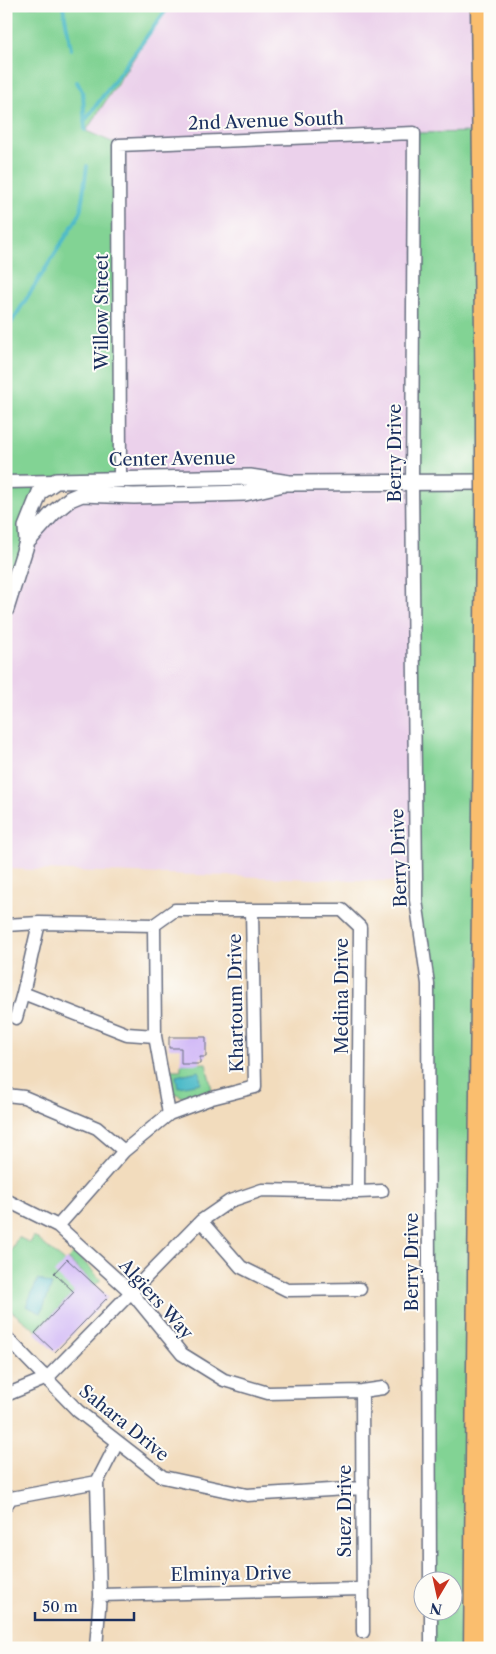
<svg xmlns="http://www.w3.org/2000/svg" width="496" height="1654" font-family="'Libre Caslon Text',serif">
  <rect width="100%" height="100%" fill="#fdfcf7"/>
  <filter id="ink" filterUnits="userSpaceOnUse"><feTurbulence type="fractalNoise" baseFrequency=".02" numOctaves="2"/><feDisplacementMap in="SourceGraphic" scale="10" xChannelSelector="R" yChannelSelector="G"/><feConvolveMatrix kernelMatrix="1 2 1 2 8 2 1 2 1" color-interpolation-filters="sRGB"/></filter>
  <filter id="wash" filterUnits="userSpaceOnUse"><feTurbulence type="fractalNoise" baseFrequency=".0096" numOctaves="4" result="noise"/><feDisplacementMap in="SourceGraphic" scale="20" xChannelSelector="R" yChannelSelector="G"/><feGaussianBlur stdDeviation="1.12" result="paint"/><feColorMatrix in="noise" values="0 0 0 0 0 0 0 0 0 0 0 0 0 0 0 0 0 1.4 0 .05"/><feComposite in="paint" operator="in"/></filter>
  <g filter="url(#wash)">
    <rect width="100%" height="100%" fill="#f2dcbd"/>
    <path fill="#ebd1eb" d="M 167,6 L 482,6 L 484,132 L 414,133 L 416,882 L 6,869 L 6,610 L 27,542 L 70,499 L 134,496 L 287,483 L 120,478 L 85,130 Z"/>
    <path fill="#82d394" stroke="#4e8179" d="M 6,6 L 168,6 L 86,131 L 119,145 L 120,478 L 52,486 L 40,492 L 6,609 Z
      M 484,132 L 475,1648 L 431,1648 L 431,1612 L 454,1612 L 454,1582 L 430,1581 L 428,984 L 416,900 L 414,133 Z
      M 206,1063 L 212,1090 L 183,1097 L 173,1092 L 170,1070 L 181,1070 L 181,1064 Z
      M 34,1236 L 65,1262 L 74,1292 L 37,1331 L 6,1307 L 6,1260 L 18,1237 L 30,1243 Z
      M 75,1252 L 101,1280 L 95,1285 L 68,1259 Z"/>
    <path fill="#4fbbc9" stroke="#357594" d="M 199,1071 L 201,1083 L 178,1087 L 176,1076 Z
      M 38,1279 L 52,1285 L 41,1313 L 26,1306 Z"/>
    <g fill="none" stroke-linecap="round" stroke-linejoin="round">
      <path stroke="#4fbbc9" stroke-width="4" d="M 63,6 L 71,49
        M 77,82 L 83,93 L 85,130
        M 84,122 L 169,6
        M 6,331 L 80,214 L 87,166"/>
    </g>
    <g id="blocks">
      <path fill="#cdb2f7" d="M 169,1037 L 206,1037 L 206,1057 L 200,1057 L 200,1064 L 181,1064 L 181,1048 L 169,1048 Z
        M 67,1259 L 108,1297 L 55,1352 L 35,1333 L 74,1292 L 54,1273 Z"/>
    </g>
  </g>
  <g filter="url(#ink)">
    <use href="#blocks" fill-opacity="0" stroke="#666c7f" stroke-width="1"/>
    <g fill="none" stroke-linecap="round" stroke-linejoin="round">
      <g stroke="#666c7f" stroke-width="15">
        <path id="minor" d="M 120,478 L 119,145 L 414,133 L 412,482 L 416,882 L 416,900 L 428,984 L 430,1582
          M 6,482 L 56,481
          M 39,923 L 23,993 L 127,1034 L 155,1036
          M 6,925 L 39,923 L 154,925
          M 154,925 L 175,910 L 342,910 L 360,927 L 358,1192
          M 154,925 L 155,1036 L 169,1114
          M 16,1018 L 23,993
          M 6,1095 L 24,1097 L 97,1128 L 124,1151
          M 6,1200 L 58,1226 L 132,1293 L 182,1354 L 224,1380 L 268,1393 L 362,1391 L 383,1388
          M 201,1221 L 241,1267 L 287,1290 L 360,1289
          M 58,1226 L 124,1151 L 169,1114 L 212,1098 L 255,1087 L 252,910
          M 6,1337 L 78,1411 L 163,1477 L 247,1495 L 363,1488
          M 362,1391 L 363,1632
          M 6,1395 L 47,1378 L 201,1221 L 230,1201 L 262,1190 L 358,1192 L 382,1191
          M 6,1505 L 11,1498 L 97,1482
          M 100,1595 L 363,1589
          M 431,1612 L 431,1648
          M 96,1648 L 100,1595 L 97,1482 L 117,1443"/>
      </g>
      <g stroke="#666c7f" stroke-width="18">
        <path id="tertiary" d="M 27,542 L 53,513 L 70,499 L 82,494 L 134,496 L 245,493 L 283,484
          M 6,609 L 27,542 L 26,527 L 40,492 L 56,481 L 250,477 L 289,483 L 490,482"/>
      </g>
      <g stroke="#666c7f" stroke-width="25">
        <path id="motorway" d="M 482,6 L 487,414
          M 475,1648 L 487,531"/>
      </g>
      <use href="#minor" stroke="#fff" stroke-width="12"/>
      <use href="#tertiary" stroke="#fff" stroke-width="15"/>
      <use href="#motorway" stroke="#fabe6e" stroke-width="22"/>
      <g stroke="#666c7f" stroke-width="25" stroke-linecap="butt">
        <path id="motorway-bridge" d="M 487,531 L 487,414"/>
      </g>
      <use href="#motorway-bridge" stroke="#fabe6e" stroke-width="22"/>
    </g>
  </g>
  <g text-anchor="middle" stroke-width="4" stroke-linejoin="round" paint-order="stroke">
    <g font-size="18" fill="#1b2f5e" stroke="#fdfcf7">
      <text transform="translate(266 121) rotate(-2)" y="6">2nd Avenue South</text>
      <text transform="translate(102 312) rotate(-90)" y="6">Willow Street</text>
      <text transform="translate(395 453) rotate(-90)" y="6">Berry Drive</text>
      <text transform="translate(172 459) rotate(-1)" y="6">Center Avenue</text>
      <text transform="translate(399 858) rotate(-92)" y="6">Berry Drive</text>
      <text transform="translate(342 996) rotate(-90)" y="6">Medina Drive</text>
      <text transform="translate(236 1003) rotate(-91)" y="6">Khartoum Drive</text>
      <text transform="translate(412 1262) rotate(-90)" y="6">Berry Drive</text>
      <text transform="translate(156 1299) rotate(48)" y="6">Algiers Way</text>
      <text transform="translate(124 1423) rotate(39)" y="6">Sahara Drive</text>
      <text transform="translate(345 1511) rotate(-90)" y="6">Suez Drive</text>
      <text transform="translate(231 1574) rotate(-1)" y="6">Elminya Drive</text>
    </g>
  </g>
  <rect width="496" height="1654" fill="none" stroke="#fdfcf7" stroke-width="25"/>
  <g transform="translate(438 1596) rotate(189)"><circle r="24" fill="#fdfcf7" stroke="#a3aaba"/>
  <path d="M0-4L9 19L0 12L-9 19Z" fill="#c8321e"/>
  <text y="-8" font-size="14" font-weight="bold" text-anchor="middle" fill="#1b2f5e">N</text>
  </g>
  <path d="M35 1612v8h99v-8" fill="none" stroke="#1b2f5e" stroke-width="2.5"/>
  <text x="42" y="1612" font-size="15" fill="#1b2f5e" stroke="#fdfcf7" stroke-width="4" paint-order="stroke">50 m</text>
</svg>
